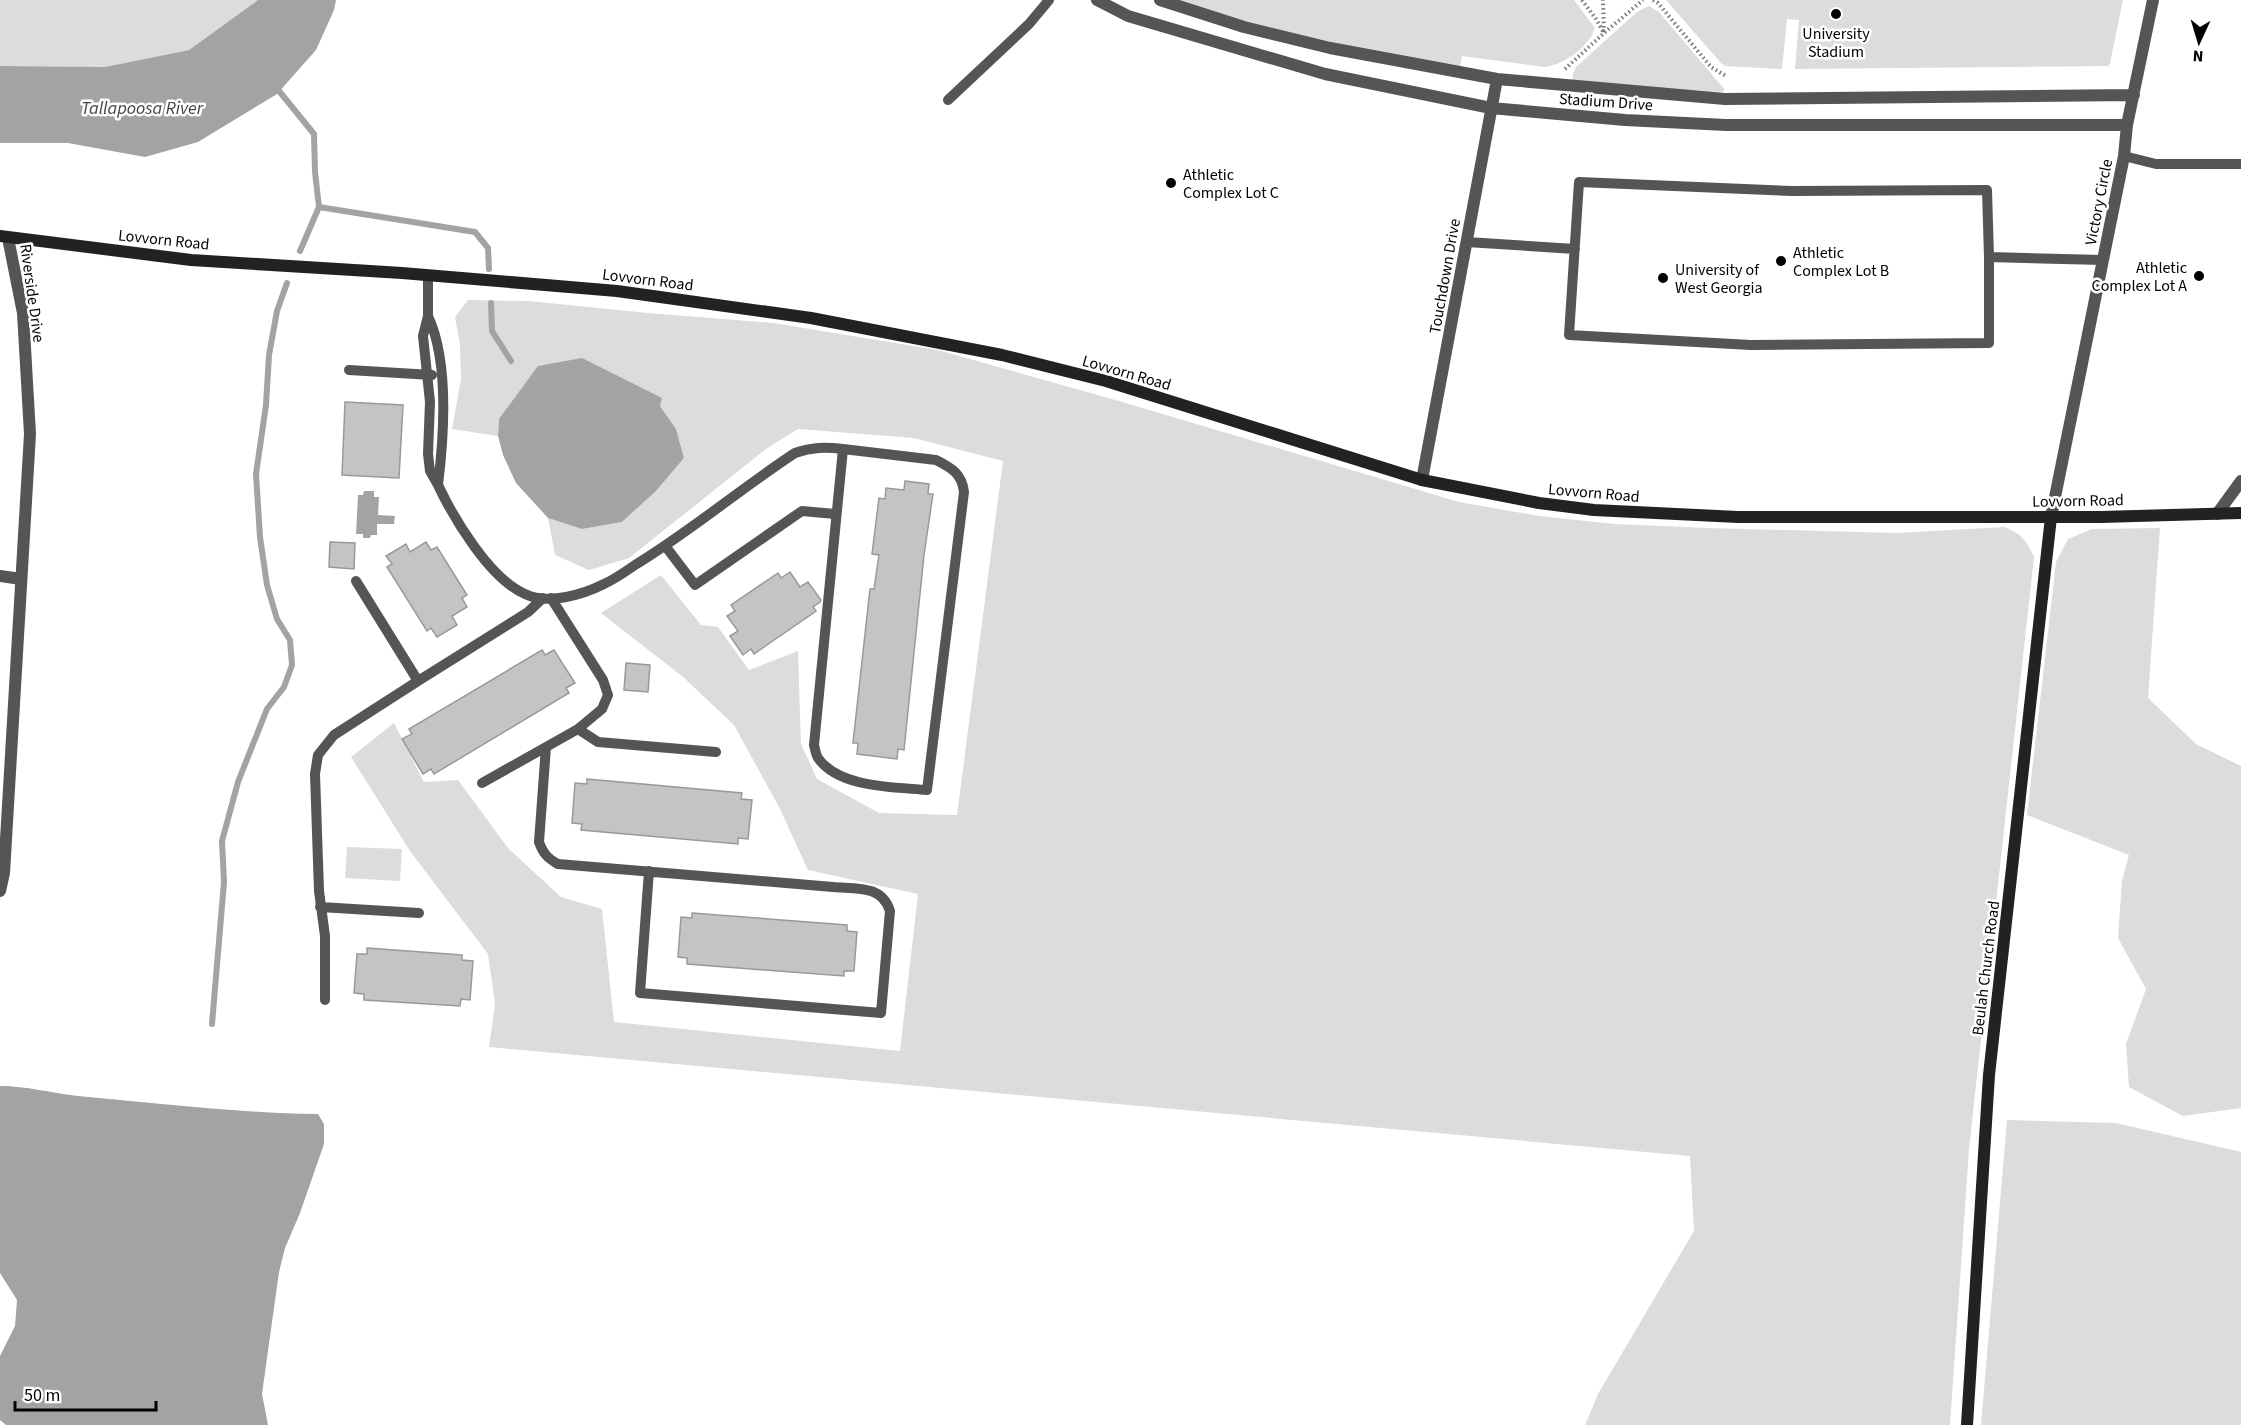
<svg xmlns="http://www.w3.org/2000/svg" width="2241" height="1425" font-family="'Source Sans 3',sans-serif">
  <rect width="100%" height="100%" fill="#fff"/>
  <path fill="#dcdcdc" d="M 0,0 L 258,0 L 189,50 L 105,67 L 0,66 Z
    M 1171,0 L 1574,0 L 1595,28 C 1589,47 1565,64 1545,67 L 1462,56 L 1460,68 L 1296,36 Z
    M 1666,0 L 2123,0 L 2110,63 L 2108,66 L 1795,69 L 1799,20 L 1787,19 L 1782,69 L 1725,66 L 1721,63 Z
    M 1649,6 L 1659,12 L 1725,90 L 1721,92 L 1572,83 L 1573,73 L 1576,67 L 1637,12 Z
    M 468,300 L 529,301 L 648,313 L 773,323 L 938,350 L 1119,401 L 1459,502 L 1539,516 L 1615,524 L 1708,528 L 1897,533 L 2004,527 C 2022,534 2026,540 2034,557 L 1969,1149 L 1950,1425 L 1585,1425 L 1598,1394 L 1694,1231 L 1690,1156 L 489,1047 L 495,1004 L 488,954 L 410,851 L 351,757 L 394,723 L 424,782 L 458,780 L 508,848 L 561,897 L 602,909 L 614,1022 L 900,1051 L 918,894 L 808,870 L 779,807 L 734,725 L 683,677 L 601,613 L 661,575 L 701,625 L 718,627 L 749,670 L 798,651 L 801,744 L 817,779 L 879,813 L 957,815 L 1003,461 L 914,438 L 798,429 L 766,449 L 629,558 L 589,570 L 555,555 L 548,518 L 582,529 L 622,522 L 656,491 L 684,458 L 676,429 L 660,406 L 499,419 L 498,436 L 452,429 L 461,379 L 460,345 L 455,317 Z
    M 2160,528 L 2148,698 L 2196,744 L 2241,766 L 2241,1108 L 2183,1116 L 2129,1087 L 2126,1044 L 2146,989 L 2118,938 L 2122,881 L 2129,855 L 2027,815 L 2056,562 L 2068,539 L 2092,529 Z
    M 347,847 L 402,849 L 400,881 L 345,878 Z
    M 2007,1120 L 2116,1123 L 2241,1152 L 2241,1425 L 1981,1425 Z"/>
  <path fill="#a3a3a3" d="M 258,0 L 336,0 L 334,10 L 316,50 L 277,94 L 198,142 L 145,157 L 68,143 L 0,143 L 0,66 L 105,67 L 189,50 Z
    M 582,358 L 662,398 L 660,406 L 676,429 L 684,458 L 656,491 L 622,522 L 582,529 L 548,518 L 516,483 L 503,455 L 498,436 L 499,419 L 538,366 Z
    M 364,491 L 374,491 L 374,497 L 379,497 L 378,515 L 395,516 L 394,524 L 377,524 L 377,535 L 371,535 L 370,538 L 363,538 L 363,534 L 356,534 L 358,495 L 363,495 Z
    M 0,1086 C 26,1086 52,1093 78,1096 C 158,1103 238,1113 318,1114 L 324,1124 L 324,1144 L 300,1213 L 285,1248 L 279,1272 L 262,1394 L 268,1425 L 6,1425 L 0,1420 L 0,1356 L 15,1326 L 17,1300 L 0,1273 Z"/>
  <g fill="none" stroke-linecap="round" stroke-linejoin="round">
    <path stroke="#a3a3a3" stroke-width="6" d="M 275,86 L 314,134 L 315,172 L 319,207 L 300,251
      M 319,207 L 475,232 L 488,248 L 489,269
      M 491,303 L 492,331 L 511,361
      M 212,1024 L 224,882 L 222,841 L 238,782 L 267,709 L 284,687 L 292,665 L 290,640 L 277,619 L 267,585 L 260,537 L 256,474 L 266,405 L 269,355 L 277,311 L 287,283"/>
  </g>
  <path fill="#c4c4c4" stroke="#999" stroke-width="1.5" d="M 345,402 L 403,405 L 399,478 L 342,475 Z
    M 905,481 L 929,484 L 928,494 L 933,494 L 924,555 L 904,750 L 898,749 L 897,759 L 857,754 L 858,743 L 853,743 L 870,589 L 874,589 L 879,555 L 872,554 L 879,498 L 885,499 L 886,488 L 904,490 Z
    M 330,542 L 355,543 L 354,569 L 329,567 Z
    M 426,542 L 431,550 L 437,547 L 467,595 L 462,598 L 467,607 L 452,616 L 457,625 L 437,637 L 431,628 L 427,631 L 387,567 L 392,564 L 386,556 L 406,544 L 410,552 Z
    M 790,572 L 800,587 L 808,582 L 821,600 L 820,602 L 813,607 L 816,611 L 754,654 L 751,649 L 743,655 L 730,636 L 738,631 L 727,616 L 735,611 L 731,605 L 778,573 L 781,578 Z
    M 542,650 L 545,655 L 554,650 L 575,683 L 566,688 L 569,693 L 434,774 L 431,769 L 423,774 L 402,739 L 412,734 L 409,729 Z
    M 626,663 L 650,665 L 648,692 L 624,690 Z
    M 587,779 L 742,793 L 741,799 L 752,800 L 748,839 L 738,838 L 738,844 L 581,830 L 582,824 L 572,823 L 575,783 L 587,784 Z
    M 692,913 L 847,925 L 847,931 L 857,932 L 854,971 L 844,971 L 844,976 L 687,964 L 687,958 L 678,957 L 681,917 L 692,918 Z
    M 367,948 L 462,955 L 462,960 L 473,961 L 470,1000 L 461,999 L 460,1006 L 364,1000 L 364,994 L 354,993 L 357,954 L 367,954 Z"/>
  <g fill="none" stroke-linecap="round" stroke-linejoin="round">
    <path stroke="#777" stroke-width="4" stroke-dasharray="1.5 3" stroke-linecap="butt" d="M 1582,0 L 1596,19 L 1604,33 L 1643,0
      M 1653,0 L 1658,3 L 1711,67 L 1726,76
      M 1565,69 L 1604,33 L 1603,0"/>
    <path stroke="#555" stroke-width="10" d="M 948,100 L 1029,24 L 1049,0
      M 2124,156 L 2156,164 L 2241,164
      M 1467,242 L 1575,249
      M 1989,257 L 1987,190 L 1792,191 L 1579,182 L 1569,335 L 1751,345 L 1989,343 L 1989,257 L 2103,260
      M 428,316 C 449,361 444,436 438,485 L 430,471 L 428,454 L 430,402 L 423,336 L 428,316 L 428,275
      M 349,370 L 432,375
      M 438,485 C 454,519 490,579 525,594 C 548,605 582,595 604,584 C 615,579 625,572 635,565 C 691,531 740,489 795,453 C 812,447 825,447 843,449 L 936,460 C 952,468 962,474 964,492 L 927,790 C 894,787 839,788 818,758 C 816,755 815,749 814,745 L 843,449
      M 666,547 L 695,585 L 802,511 L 835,514
      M 356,581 L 418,681 L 528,612 L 543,598
      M 578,729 L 598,742 L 716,752
      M 546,747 L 539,842 C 543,853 547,858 558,864 L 833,887 C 857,889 882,885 890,911 L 881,1013 L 640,993 L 649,871
      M 482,783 L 578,729 L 602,709 L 608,695 L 603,680 L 551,598
      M 320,907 L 419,913
      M 325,1000 L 325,936 L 319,891 L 315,774 L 318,755 L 334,735 L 418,681"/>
    <path stroke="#555" stroke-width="12" d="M 1097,0 L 1128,16 L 1325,74 L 1491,108 L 1625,120 L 1726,125 L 2127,125
      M 1160,0 L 1244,27 L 1330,48 L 1497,79 L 1725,99 L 2134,95
      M 1422,480 L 1497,79
      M 2217,514 L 2241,481
      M 2051,517 L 2124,156 L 2127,125 L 2153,0
      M 0,576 L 21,579
      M 0,891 L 4,873 L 30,434 L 23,313 L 8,238"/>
    <path stroke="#222" stroke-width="12" d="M 0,236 L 191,260 L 402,273 L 617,291 L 811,318 L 1002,355 L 1106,381 L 1422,480 L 1539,503 L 1594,510 L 1738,517 L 2101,517 L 2241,513
      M 1967,1425 L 1989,1075 L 2051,517"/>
  </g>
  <g fill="#000" stroke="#fff" stroke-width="2">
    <circle cx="1836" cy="14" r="6"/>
    <circle cx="1171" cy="183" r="6"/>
    <circle cx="1781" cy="261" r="6"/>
    <circle cx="2199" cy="276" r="6"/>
    <circle cx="1663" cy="278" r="6"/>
  </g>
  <g text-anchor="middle" stroke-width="5" stroke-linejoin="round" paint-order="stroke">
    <g font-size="16" fill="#000" stroke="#fff" text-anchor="start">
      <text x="1836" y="39" text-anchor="middle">University<tspan x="1836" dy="18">Stadium</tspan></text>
      <text x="1183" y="180">Athletic<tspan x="1183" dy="18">Complex Lot C</tspan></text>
      <text x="1793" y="258">Athletic<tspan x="1793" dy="18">Complex Lot B</tspan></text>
      <text x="2187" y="273" text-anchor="end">Athletic<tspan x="2187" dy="18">Complex Lot A</tspan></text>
      <text x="1675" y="275">University of<tspan x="1675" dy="18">West Georgia</tspan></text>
    </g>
    <g font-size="16" fill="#000" stroke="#fff">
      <text transform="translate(1606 101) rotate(4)" y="6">Stadium Drive</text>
      <text transform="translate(2098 202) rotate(-79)" y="6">Victory Circle</text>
      <text transform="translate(164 239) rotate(6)" y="6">Lovvorn Road</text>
      <text transform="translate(1444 276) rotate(-80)" y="6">Touchdown Drive</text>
      <text transform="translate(648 279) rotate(7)" y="6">Lovvorn Road</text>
      <text transform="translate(33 293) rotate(82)" y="6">Riverside Drive</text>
      <text transform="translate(1127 372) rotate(16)" y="6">Lovvorn Road</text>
      <text transform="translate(1594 492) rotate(5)" y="6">Lovvorn Road</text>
      <text transform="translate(2078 500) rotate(-1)" y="6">Lovvorn Road</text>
      <text transform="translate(1985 968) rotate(-83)" y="6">Beulah Church Road</text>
    </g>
    <g font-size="18" font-style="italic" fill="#444" stroke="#fff">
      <text x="142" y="114">Tallapoosa River</text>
    </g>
  </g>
  <g transform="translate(2199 42) rotate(184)" stroke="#ffffff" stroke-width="4.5" paint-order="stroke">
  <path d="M0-4.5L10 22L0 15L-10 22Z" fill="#000000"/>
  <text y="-9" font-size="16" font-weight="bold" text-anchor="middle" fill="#000000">N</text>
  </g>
  <path d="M15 1401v9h141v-9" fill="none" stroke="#000000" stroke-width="3"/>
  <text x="24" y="1401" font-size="18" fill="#000000" stroke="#ffffff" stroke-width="4.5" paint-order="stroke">50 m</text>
</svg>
